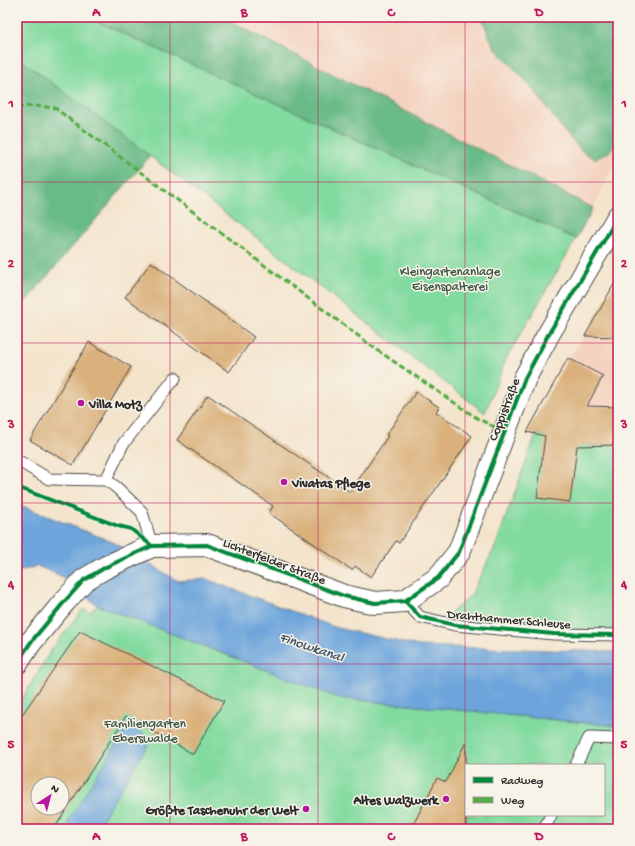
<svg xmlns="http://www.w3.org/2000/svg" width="635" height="846" font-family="'Gochi Hand',sans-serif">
  <rect width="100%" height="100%" fill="#f7f3e8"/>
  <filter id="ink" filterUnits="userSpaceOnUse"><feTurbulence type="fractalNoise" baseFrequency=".025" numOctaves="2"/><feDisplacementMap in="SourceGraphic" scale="8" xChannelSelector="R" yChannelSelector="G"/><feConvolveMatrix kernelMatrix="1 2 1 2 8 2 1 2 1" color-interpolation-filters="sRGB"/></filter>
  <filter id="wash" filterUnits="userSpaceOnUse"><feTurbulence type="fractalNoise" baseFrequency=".012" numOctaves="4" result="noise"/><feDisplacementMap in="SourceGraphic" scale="16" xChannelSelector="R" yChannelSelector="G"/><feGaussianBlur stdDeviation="0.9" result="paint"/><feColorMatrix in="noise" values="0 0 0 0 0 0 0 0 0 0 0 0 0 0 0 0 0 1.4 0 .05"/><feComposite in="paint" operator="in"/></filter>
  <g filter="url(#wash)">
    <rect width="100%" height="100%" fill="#f4e4cc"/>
    <path fill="#f4d3c0" d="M 222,17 L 618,17 L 618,156 L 593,208 Z
      M 618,277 L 618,445 L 591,446 L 527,432 L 568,358 L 584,337 Z"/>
    <path fill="#81da9f" stroke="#568265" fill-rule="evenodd" d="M 17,17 L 87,17 L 576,239 L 507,357 L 485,413 L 150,156 L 17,57 Z
      M 536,434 L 591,446 L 618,445 L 618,630 L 590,631 L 451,621 L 451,613 L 471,595 L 495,547 Z
      M 97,605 L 339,698 L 618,726 L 618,829 L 17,829 L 17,707 L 51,650 L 83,609 L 90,612 ZM 466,765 L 604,765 L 604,815 L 466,815 ZM 38,784 L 62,784 L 62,808 L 38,808 Z"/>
    <path fill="#68ba86" stroke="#4a7258" d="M 87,17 L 222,17 L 593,208 L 576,239 Z
      M 482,17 L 618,17 L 618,140 L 609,152 L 595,159 L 582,151 L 564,131 L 533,89 L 495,48 L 488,34 Z
      M 17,57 L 150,156 L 21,307 L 17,302 Z"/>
    <path fill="#6ca4db" stroke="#4c6883" d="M 17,504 L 115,543 L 178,581 L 206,579 L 337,628 L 419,646 L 618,652 L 618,726 L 339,698 L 97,605 L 61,576 L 37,566 L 17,572 Z
      M 128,725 L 152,739 L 96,829 L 76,829 L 67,823 Z"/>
    <g id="blocks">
      <path fill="#dab17c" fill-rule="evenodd" d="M 151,262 L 254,337 L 229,372 L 125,297 Z
        M 618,277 L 618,337 L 585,336 Z
        M 89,342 L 131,367 L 73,465 L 30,440 Z
        M 568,358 L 603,376 L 587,406 L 618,407 L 618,445 L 577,446 L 570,502 L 537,498 L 545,436 L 527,432 Z
        M 416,392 L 439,407 L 436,412 L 472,436 L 399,543 L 396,541 L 371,577 L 355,566 L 352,570 L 269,513 L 273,506 L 177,440 L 208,395 L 350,492 L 388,436 L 386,435 Z
        M 80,631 L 224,701 L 193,754 L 126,716 L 54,829 L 17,829 L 17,722 ZM 38,784 L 62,784 L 62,808 L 38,808 Z
        M 466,742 L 466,829 L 411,829 L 437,778 L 446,782 Z"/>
    </g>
  </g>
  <g filter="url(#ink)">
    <use href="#blocks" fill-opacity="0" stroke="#494743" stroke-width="1"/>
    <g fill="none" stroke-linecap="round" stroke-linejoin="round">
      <g stroke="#494743" stroke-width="13">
        <path id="lane" d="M 17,460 L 49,479 L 106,480 L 116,487 L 142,512 L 152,546
          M 106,480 L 123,444 L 175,378
          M 405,601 L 420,617 L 455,625 L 554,634 L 618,635
          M 576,765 L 589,738 L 618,739
          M 544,829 L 551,815"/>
      </g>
      <g stroke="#494743" stroke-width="24">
        <path id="secondary" d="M 17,663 L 31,642 L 65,601 L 84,580 L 106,567 L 152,546 L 207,545 L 344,596 L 375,603 L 405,601 L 438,578 L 459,552 L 525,378 L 548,335 L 618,217"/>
      </g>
      <use href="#lane" stroke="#fff" stroke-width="11"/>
      <use href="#secondary" stroke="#fff" stroke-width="22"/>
      <path stroke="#54ab44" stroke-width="3" stroke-dasharray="6 3" stroke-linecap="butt" d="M 17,107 L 36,106 L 55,108 L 377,350 L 477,418 L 504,432"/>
      <g stroke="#f7f3e8" stroke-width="6">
        <path id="cycleway" d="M 17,487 L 118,526 L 131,529 L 152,546
          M 405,601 L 420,617 L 455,625 L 554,634 L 618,635
          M 17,663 L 31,642 L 65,601 L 84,580 L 106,567 L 152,546 L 207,545 L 344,596 L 375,603 L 405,601 L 438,578 L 459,552 L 525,378 L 548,335 L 618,217"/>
      </g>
      <use href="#cycleway" stroke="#00873e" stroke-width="4"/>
    </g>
  </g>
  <path fill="none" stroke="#c2185b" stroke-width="1" stroke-opacity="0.55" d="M 170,17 L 170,829M 318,17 L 318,829M 465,17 L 465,829M 17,182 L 618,182M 17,343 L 618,343M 17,503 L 618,503M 17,664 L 618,664"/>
  <g fill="#b5179e" stroke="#f7f3e8" stroke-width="1.5">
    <circle cx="81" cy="403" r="4"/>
    <circle cx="284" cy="482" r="4"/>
    <circle cx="446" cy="799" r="4"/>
    <circle cx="306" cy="809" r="4"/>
  </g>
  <g text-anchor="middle" stroke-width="3" stroke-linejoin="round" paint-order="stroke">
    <g font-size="13" fill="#405748" stroke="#f7f3e8">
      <text x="450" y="275">Kleingartenanlage<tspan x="450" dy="15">Eisenspalterei</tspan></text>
      <text x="145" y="727">Familiengarten<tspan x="145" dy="15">Eberswalde</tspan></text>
    </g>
    <g font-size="13" font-weight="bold" fill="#2b2b2b" stroke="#f7f3e8" text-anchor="start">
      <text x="89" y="408">Villa Motz</text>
      <text x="292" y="487">Vivatas Pflege</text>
      <text x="438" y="804" text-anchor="end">Altes Walzwerk</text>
      <text x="298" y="814" text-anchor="end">Größte Taschenuhr der Welt</text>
    </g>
    <g font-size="13" fill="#2b2b2b" stroke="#f7f3e8">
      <text transform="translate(503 409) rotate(-69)" y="5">Coppistraße</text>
      <text transform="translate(275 560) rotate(21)" y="5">Lichterfelder Straße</text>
      <text transform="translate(509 618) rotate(5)" y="5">Drahthammer Schleuse</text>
    </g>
    <g font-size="14" font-style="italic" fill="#425569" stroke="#f7f3e8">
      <text transform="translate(312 646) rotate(19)" y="5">Finowkanal</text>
    </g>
  </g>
  <rect width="635" height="846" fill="none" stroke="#f7f3e8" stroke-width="44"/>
  <rect x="465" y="764" width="140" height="52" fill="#f7f3e8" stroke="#a5a39c"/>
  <rect x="473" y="777" width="20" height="6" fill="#00873e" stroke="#a5a39c"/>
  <text x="501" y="784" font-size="12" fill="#2b2b2b">Radweg</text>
  <rect x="473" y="797" width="20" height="6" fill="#54ab44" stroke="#a5a39c"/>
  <text x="501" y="804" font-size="12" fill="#2b2b2b">Weg</text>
  <g transform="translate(50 796) rotate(36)"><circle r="19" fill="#f7f3e8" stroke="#a5a39c"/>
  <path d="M0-3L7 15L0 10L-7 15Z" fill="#b5179e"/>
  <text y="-6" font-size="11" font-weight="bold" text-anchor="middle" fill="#2b2b2b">N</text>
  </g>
  <rect x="22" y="22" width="591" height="802" fill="none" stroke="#c2185b" stroke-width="1.5"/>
  <g font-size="13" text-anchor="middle" font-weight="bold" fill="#c2185b">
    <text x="96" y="16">A</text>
    <text x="244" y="16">B</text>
    <text x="391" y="16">C</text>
    <text x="539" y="16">D</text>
    <text x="11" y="107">1</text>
    <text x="624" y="107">1</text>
    <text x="11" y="267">2</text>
    <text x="624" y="267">2</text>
    <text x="11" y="428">3</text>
    <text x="624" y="428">3</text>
    <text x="11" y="588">4</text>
    <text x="624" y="588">4</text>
    <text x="11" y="748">5</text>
    <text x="624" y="748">5</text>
    <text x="96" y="840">A</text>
    <text x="244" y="840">B</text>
    <text x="391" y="840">C</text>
    <text x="539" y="840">D</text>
  </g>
</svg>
